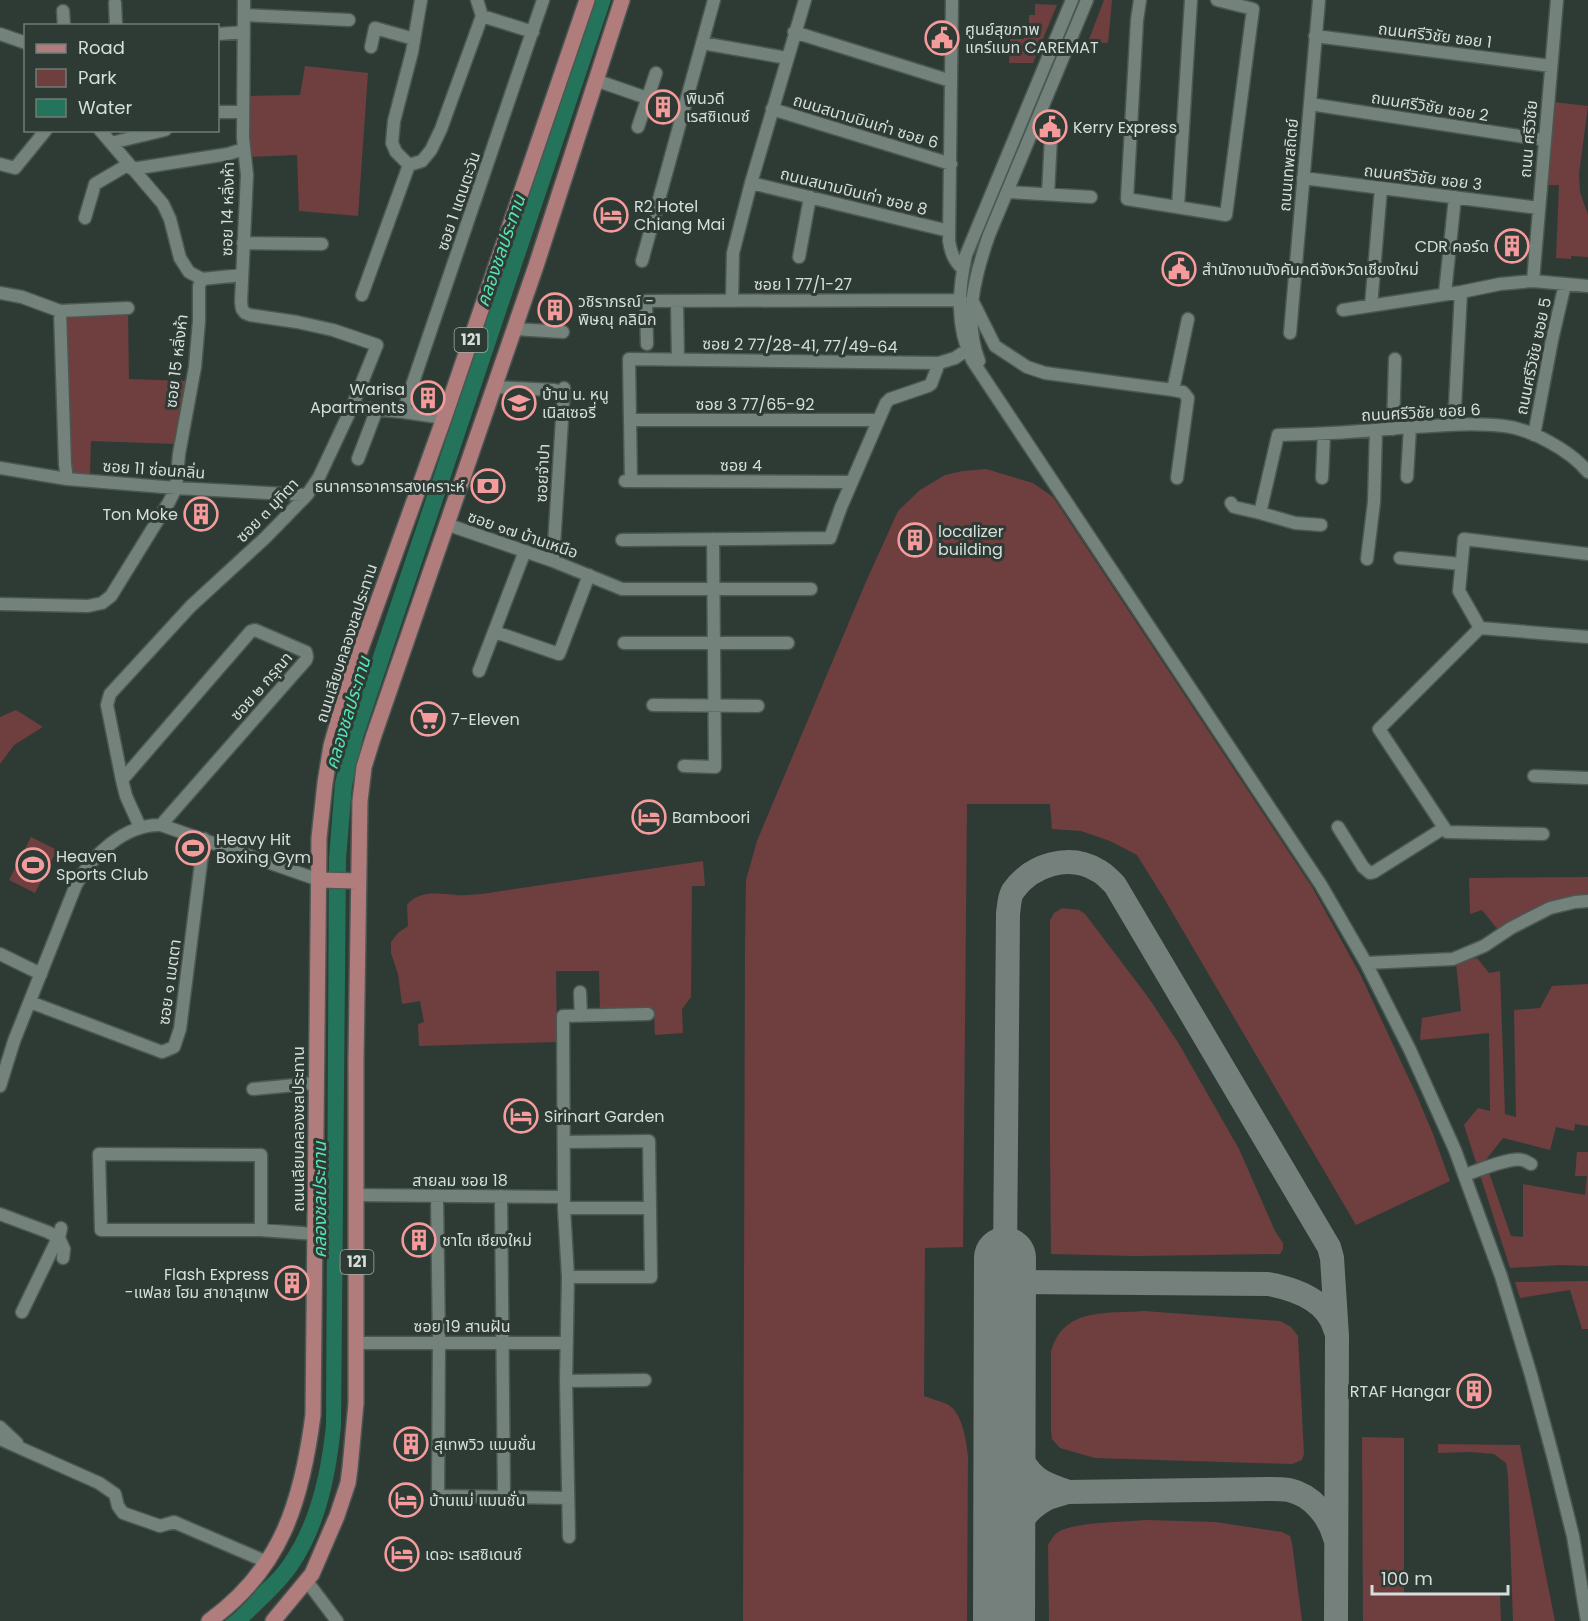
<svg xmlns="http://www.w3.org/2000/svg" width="1588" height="1621" font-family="Poppins,'Noto Sans Thai',sans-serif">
  <rect width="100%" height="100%" fill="#2e3b35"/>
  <path fill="#6f3e3f" d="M 1080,0 L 1083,0 L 1038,108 L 1034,108 Z
    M 1104,0 L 1112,0 L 1108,43 L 1088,42 Z
    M 1035,4 L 1057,5 L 1033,63 L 1009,63 L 1010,39 L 1024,39 L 1024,29 L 1029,29 L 1029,15 L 1035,15 Z
    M 305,66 L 368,73 L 358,216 L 299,211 L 297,155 L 248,157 L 247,96 L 300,95 Z
    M 1553,102 L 1588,106 L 1579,174 L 1580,192 L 1588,215 L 1588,257 L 1571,256 L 1571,259 L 1556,258 L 1559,185 L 1547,185 Z
    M 128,312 L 129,379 L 188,381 L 175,444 L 91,441 L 90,475 L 71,475 L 64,315 Z
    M 986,469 L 1033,483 L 1053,497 L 1312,887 L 1361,976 L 1417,1096 L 1433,1134 L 1450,1181 L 1356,1225 L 1165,900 L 1137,855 L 1110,841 L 1081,831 L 1052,829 L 1050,804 L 967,804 L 963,1247 L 925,1248 L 924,1396 C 931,1399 940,1401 947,1404 C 963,1413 966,1440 968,1456 L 967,1621 L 743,1621 L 745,947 L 746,880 L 757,841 L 865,584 L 898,511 L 920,490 L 945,475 L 963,471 Z
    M 16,710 L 43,727 L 14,745 L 0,764 L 0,717 Z
    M 31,837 L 57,850 L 35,893 L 9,880 Z
    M 703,861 L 705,886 L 692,886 L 691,997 L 682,1009 L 683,1033 L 655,1035 L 654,1011 L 600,1012 L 599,971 L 556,971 L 557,1042 L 419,1046 L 418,1024 L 424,1022 L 420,1001 L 402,1004 L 398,974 L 391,953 L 391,942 L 398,933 L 408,926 L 407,905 C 420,889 439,894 457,895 C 465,896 474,894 482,894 Z
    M 1588,877 L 1588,898 L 1499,931 L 1482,910 L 1470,914 L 1469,878 Z
    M 1062,908 L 1079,910 L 1085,914 L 1148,997 L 1179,1044 L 1239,1149 L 1275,1231 L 1283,1243 L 1283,1249 L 1280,1254 L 1135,1256 L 1051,1254 L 1050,1148 L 1050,920 L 1054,913 Z
    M 1477,958 L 1489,973 L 1500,971 L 1505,1114 L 1516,1117 L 1514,1010 L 1540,1008 L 1552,986 L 1588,984 L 1588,1126 L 1575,1124 L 1574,1131 L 1556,1127 L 1550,1150 L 1503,1138 L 1485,1161 L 1511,1236 L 1523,1237 L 1523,1184 L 1585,1195 L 1587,1176 L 1575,1176 L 1577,1152 L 1588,1152 L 1588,1266 L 1560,1265 L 1510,1268 L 1464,1125 L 1478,1108 L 1490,1111 L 1489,1033 L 1420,1040 L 1422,1018 L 1461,1011 L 1456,963 Z
    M 1588,1281 L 1588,1329 L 1582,1329 L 1570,1290 L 1520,1298 L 1515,1282 Z
    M 1144,1311 L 1280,1321 L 1291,1327 L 1298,1336 L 1304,1454 L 1302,1460 L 1292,1464 L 1095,1458 L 1060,1448 L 1052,1439 L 1051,1431 L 1051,1352 C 1063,1307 1106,1314 1144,1311 Z
    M 1362,1437 L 1404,1438 L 1404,1593 L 1488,1593 L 1500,1595 L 1501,1621 L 1363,1621 Z
    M 1438,1444 L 1520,1445 L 1555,1621 L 1513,1621 L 1508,1476 L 1506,1463 L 1494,1454 L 1471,1452 L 1438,1453 Z
    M 1146,1520 L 1215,1522 L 1282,1532 L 1290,1536 L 1292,1543 L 1302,1621 L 1049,1621 L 1048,1545 C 1051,1540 1054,1534 1060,1531 C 1077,1522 1125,1522 1146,1520 Z"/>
  <path fill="#23745b" d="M 594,0 L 611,0 L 363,738 L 352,786 L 346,859 L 341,1426 C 336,1476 326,1528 297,1570 C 284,1589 265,1605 249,1621 L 225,1621 C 238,1611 250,1598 261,1585 C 269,1578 277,1570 283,1561 C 311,1521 321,1472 326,1425 L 329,858 L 335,783 L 347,733 Z"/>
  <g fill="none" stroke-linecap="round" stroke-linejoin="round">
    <path stroke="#75807c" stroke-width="24" d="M 1005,1258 L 1008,914 C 1009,907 1009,897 1013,891 C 1031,865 1069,853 1097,870 C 1104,873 1110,880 1115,885 L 1329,1247 L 1332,1258 L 1337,1336 L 1336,1621
      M 1005,1282 L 1268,1284 C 1295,1289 1327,1300 1335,1329
      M 1005,1411 C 1009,1432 1019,1464 1037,1478 C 1046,1485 1058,1488 1068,1492
      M 1004,1574 C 1010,1543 1015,1516 1046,1499 C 1052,1496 1061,1494 1068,1492 L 1269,1489 C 1275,1489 1283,1489 1289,1490 C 1312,1495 1329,1516 1335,1538"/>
    <path stroke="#75807c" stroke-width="62" d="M 1004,1621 L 1005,1258"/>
    <g stroke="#4c5752" stroke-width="15">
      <path id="minor" d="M 952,0 L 949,241 C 951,253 954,261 963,269
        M 1072,0 L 966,255 C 958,291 956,327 972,360 L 1321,885 L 1366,963 L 1410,1050 L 1455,1150 L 1501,1276 L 1531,1375 L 1554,1460 L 1573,1536 L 1587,1621
        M 1140,0 L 1137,20 L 1127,199 L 1226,215 L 1253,9 L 1217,0
        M 115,3 L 116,26
        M 63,11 L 64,26
        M 244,15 L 349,20
        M 482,16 L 533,32
        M 794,32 L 951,81
        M 0,34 L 26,43
        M 218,34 L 244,32
        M 1315,36 L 1551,66
        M 702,43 L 787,58
        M 371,47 L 375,28 L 414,39
        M 595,80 L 647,98
        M 1310,104 L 1545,140
        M 772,109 L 951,164
        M 218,112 L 243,112
        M 1038,118 L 1051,137 L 1048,194
        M 638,127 L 656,73
        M 100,130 L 163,204 L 170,219 L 180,258 L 189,272 L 202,279
        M 111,143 L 165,130
        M 0,164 L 15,168 L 46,130
        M 409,165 L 422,161 L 431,150 L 441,129 L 482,16 L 477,0
        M 409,165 L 396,152 L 392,143 L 394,121 L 412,52 L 421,0
        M 132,169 L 228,154 L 244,149
        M 1303,178 L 1539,208
        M 751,183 L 949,231
        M 1008,192 L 1091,197
        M 1178,206 L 1191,0
        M 85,218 L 95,184 L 129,164
        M 243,243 L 322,244
        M 799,257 L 810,197
        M 642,261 L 714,0
        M 1533,281 L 1557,0
        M 0,293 L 22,297 L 60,311 L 128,308
        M 1445,293 L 1455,197
        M 362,295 L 409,165
        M 732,300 L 733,253 L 751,183 L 805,0
        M 972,300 L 995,346 L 1027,367 L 1045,373 L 1173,390 L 1188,319
        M 677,301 L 678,360
        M 1371,306 L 1381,188
        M 1343,310 L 1461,292 L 1500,284 L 1533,281 L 1588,286
        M 60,311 L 65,464 L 67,479
        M 515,329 L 563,332
        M 1290,333 L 1319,0
        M 647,344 L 646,301 L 960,300
        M 979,361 C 963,320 975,275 989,235 L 1087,0
        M 494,387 L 555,390
        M 1173,390 L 1183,392 L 1188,398 L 1177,478
        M 352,407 L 403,412 L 444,418
        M 403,412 L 543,0
        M 631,420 L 878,420
        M 1454,424 L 1461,292
        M 1393,429 L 1395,359
        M 1534,435 L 1552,340 L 1565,284
        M 358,459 L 377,409
        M 0,468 L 67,479 L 176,488 L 307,495
        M 1407,477 L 1410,427
        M 1322,478 L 1324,434
        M 625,481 L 851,482
        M 631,481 L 629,359 L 939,363 L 955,358 L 967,350
        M 1231,503 L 1234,507 L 1260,513
        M 446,524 L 553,561 L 622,589 L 811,589
        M 1321,525 L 1295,523 L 1260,513 L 1278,435 C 1318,434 1358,432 1398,428 C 1433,426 1469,422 1504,426 C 1531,429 1571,451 1588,472
        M 622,540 L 830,538 L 841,507 L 886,403 L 890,399 L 928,386 L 931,384 L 939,363
        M 1400,558 L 1461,564
        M 1367,559 L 1374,502 L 1376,430
        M 553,561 L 564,388
        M 0,604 L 88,606 L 102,603 L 111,596 L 169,502 L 176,488 L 179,454 L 195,367 L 199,321 L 199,286 L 202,279 L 242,275
        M 1480,628 L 1379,729 L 1447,832 L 1543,834
        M 1480,628 L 1459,591 L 1464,539 L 1588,554
        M 1480,628 L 1588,637
        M 495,632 L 559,654 L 589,575
        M 624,643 L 788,643
        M 479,671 L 525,551
        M 653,705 L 758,706
        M 684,766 L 715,767 L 713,539
        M 1534,776 L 1588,778
        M 122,780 L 251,631 L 255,630 L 306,652 L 307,657 L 306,660 L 161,825
        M 140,827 L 126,796 L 122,780 L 107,705 L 110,694 L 191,606 L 265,538 L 307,495 L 319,477 L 352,407 L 377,345 L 333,330 L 297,322 L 250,315 L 245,313 L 242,309 L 241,302 L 247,175 L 243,138 L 244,0
        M 1338,827 L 1363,867 L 1370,873 L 1374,872 L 1444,828
        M 0,954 L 41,974
        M 1366,963 L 1453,959 L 1484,946 L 1511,928 L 1550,908 L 1575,902 L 1588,901
        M 580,992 L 581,1016
        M 30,1002 L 162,1052 L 174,1047 L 180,1029 L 204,839
        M 0,1086 L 14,1041 L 76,885 C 92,855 125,824 161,825 L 319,880
        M 253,1089 L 316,1083
        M 564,1142 L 649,1141 L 651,1277 L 568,1277
        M 1465,1175 C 1477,1171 1510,1157 1522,1160 C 1525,1160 1528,1163 1531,1164
        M 357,1195 L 564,1197
        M 437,1196 L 439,1342 L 438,1496 L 568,1498
        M 501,1196 L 504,1496
        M 564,1208 L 649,1208
        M 0,1214 L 48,1232 L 59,1238 L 64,1249 L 63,1258
        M 261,1230 L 261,1155 L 99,1154 L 101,1230 L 261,1230 L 315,1234
        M 22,1312 L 55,1244 L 59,1238 L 61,1228
        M 357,1343 L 567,1343
        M 566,1381 L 645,1380
        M 0,1427 L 17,1443
        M 0,1439 L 99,1483 L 115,1494 L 118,1506 L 123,1513 L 160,1526 L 174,1522 L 267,1562
        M 569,1537 L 566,1381 L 568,1277 L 564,1208 L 563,1016 L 648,1014
        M 306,1580 L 337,1621"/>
    </g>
    <g stroke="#4c5752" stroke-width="18">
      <path id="major" d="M 319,880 L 358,881
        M 209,1621 C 282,1569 302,1500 313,1415 L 319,838 L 325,783 L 331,746 L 350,679 L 444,418 L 587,0
        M 273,1621 L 312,1574 L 337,1516 L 348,1483 L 350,1468 L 356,1403 L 356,1060 L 360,801 L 364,767 L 373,738 L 536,266 L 622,0"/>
    </g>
    <use href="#minor" stroke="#73827b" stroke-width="12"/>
    <use href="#major" stroke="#b07d7c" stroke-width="15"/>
  </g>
  <defs>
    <g id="civic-ring" transform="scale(1.725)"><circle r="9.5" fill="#2e3b35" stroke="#f59b9c" stroke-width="1.5"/><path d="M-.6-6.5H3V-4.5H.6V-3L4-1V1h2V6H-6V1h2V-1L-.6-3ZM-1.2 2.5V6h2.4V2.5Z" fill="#f59b9c"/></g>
    <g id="building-ring" transform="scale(1.725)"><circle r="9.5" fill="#2e3b35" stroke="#f59b9c" stroke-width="1.5"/><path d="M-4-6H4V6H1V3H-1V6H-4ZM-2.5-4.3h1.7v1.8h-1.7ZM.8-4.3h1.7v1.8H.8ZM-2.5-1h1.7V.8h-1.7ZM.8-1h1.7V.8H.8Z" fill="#f59b9c"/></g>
    <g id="hotel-ring" transform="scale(1.725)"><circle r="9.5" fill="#2e3b35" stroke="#f59b9c" stroke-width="1.5"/><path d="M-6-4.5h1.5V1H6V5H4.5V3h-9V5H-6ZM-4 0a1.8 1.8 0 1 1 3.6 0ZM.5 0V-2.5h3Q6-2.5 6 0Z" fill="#f59b9c"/></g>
    <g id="school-ring" transform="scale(1.725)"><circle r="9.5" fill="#2e3b35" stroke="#f59b9c" stroke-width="1.5"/><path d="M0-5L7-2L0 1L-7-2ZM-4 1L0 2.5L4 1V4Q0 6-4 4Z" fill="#f59b9c"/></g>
    <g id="bank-ring" transform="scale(1.725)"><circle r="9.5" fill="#2e3b35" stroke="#f59b9c" stroke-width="1.5"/><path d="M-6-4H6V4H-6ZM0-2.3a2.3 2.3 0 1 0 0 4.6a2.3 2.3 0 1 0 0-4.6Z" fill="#f59b9c"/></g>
    <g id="supermarket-ring" transform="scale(1.725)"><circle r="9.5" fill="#2e3b35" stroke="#f59b9c" stroke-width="1.5"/><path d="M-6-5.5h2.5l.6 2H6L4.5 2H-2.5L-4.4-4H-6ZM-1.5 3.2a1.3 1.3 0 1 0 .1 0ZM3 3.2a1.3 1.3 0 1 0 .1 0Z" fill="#f59b9c"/></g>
    <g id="stadium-ring" transform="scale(1.725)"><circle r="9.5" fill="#2e3b35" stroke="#f59b9c" stroke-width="1.5"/><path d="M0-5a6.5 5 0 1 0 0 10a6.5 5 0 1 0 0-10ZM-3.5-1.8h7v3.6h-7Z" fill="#f59b9c"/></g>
  </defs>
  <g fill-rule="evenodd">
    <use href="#civic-ring" x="942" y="38"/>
    <use href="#building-ring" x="663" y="107"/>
    <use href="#civic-ring" x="1050" y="127"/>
    <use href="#hotel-ring" x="611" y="215"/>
    <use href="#building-ring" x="1512" y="246"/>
    <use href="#civic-ring" x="1179" y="269"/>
    <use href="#building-ring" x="555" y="310"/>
    <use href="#building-ring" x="428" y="398"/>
    <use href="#school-ring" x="519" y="403"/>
    <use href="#bank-ring" x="488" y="486"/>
    <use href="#building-ring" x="201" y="514"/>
    <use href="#building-ring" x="915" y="540"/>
    <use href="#supermarket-ring" x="428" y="719"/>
    <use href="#hotel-ring" x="649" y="817"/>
    <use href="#stadium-ring" x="193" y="848"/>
    <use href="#stadium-ring" x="33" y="865"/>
    <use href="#hotel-ring" x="521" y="1116"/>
    <use href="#building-ring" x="419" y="1240"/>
    <use href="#building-ring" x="292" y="1283"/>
    <use href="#building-ring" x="1474" y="1391"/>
    <use href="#building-ring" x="411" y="1444"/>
    <use href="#hotel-ring" x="406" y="1500"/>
    <use href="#hotel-ring" x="402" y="1554"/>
  </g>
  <g text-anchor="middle" stroke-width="6" stroke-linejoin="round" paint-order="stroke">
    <g fill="#2e3b35" stroke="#a4ada9" stroke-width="1.5">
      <rect x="454.5" y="328" width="33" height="24" rx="4.5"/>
      <rect x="340.5" y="1250" width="33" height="24" rx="4.5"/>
    </g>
    <g font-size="15" font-weight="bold" fill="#d6dedb">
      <text x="471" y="345">121</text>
      <text x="357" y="1267">121</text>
    </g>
    <g font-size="16" fill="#d6dedb" stroke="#2e3b35" text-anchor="start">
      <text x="965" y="35">ศูนย์สุขภาพ<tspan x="965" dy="18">แคร์แมท CAREMAT</tspan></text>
      <text x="686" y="104">พินวดี<tspan x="686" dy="18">เรสซิเดนซ์</tspan></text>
      <text x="1073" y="133">Kerry Express</text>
      <text x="634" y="212">R2 Hotel<tspan x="634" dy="18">Chiang Mai</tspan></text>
      <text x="1489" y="252" text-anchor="end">CDR คอร์ด</text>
      <text x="1202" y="275">สำนักงานบังคับคดีจังหวัดเชียงใหม่</text>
      <text x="578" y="307">วชิราภรณ์ -<tspan x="578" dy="18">พิษณุ คลินิก</tspan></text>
      <text x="405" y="395" text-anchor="end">Warisa<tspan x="405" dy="18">Apartments</tspan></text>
      <text x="542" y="400">บ้าน น. หนู<tspan x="542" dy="18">เนิสเซอรี่</tspan></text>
      <text x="465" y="492" text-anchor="end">ธนาคารอาคารสงเคราะห์</text>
      <text x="178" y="520" text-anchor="end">Ton Moke</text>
      <text x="938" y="537">localizer<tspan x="938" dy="18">building</tspan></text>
      <text x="451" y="725">7-Eleven</text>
      <text x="672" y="823">Bamboori</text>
      <text x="216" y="845">Heavy Hit<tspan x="216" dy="18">Boxing Gym</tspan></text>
      <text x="56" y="862">Heaven<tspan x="56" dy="18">Sports Club</tspan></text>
      <text x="544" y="1122">Sirinart Garden</text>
      <text x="442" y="1246">ชาโต เชียงใหม่</text>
      <text x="269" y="1280" text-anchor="end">Flash Express<tspan x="269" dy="18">-แฟลช โฮม สาขาสุเทพ</tspan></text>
      <text x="1451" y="1397" text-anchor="end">RTAF Hangar</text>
      <text x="434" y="1450">สุเทพวิว แมนชั่น</text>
      <text x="429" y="1506">บ้านแม่ แมนชั่น</text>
      <text x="425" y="1560">เดอะ เรสซิเดนซ์</text>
    </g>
    <g font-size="16" fill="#d6dedb" stroke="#2e3b35">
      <text transform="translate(1435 35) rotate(7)" y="6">ถนนศรีวิชัย ซอย 1</text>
      <text transform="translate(1430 106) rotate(9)" y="6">ถนนศรีวิชัย ซอย 2</text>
      <text transform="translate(866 121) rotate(17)" y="6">ถนนสนามบินเก่า ซอย 6</text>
      <text transform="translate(1528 139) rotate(-85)" y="6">ถนน ศรีวิชัย</text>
      <text transform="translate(1288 165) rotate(-85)" y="6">ถนนเทพสถิตย์</text>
      <text transform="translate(1423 177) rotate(7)" y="6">ถนนศรีวิชัย ซอย 3</text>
      <text transform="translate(854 191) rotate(14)" y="6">ถนนสนามบินเก่า ซอย 8</text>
      <text transform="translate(458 201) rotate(-71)" y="6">ซอย 1 แดนตะวัน</text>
      <text transform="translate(227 209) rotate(-89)" y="6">ซอย 14 หลิ่งห้า</text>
      <text x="803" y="290">ซอย 1 77/1-27</text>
      <text transform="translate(800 345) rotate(1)" y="6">ซอย 2 77/28-41, 77/49-64</text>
      <text transform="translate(1533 356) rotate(-78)" y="6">ถนนศรีวิชัย ซอย 5</text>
      <text transform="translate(176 361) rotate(-83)" y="6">ซอย 15 หลิ่งห้า</text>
      <text x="755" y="410">ซอย 3 77/65-92</text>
      <text transform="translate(1421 412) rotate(-3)" y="6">ถนนศรีวิชัย ซอย 6</text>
      <text x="741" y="471">ซอย 4</text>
      <text transform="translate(154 469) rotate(4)" y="6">ซอย 11 ซ่อนกลิ่น</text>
      <text transform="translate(542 473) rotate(-87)" y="6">ซอยจำปา</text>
      <text transform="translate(267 510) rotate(-46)" y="6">ซอย ๓ มุทิตา</text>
      <text transform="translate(523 534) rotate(19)" y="6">ซอย ๑๗ บ้านเหนือ</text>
      <text transform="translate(346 643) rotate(-72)" y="6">ถนนเลียบคลองชลประทาน</text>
      <text transform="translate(261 686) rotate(-49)" y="6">ซอย ๒ กรุณา</text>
      <text transform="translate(169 982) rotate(-82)" y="6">ซอย ๑ เมตตา</text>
      <text transform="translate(298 1129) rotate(-90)" y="6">ถนนเลียบคลองชลประทาน</text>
      <text x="460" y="1186">สายลม ซอย 18</text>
      <text x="462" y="1332">ซอย 19 สานฝัน</text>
    </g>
    <g font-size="18" font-style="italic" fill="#55e5b7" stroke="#2e3b35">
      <text transform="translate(501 251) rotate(-71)" y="6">คลองชลประทาน</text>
      <text transform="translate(348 713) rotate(-73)" y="6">คลองชลประทาน</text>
      <text transform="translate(320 1200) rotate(-90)" y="6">คลองชลประทาน</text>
    </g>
  </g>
  <rect x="24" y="24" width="195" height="108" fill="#2e3b35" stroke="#717c77" stroke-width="1.5"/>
  <rect x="36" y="44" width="30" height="9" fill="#b07d7c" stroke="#717c77" stroke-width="1.5"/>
  <text x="78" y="54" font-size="18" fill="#d6dedb">Road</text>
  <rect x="36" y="69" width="30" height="18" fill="#6f3e3f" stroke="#717c77" stroke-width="1.5"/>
  <text x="78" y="84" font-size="18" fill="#d6dedb">Park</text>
  <rect x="36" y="99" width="30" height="18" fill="#23745b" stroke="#717c77" stroke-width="1.5"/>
  <text x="78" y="114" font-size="18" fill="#d6dedb">Water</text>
  <path d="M1372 1585v9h136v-9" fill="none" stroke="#d6dedb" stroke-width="3"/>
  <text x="1381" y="1585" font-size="18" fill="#d6dedb" stroke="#2e3b35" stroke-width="4.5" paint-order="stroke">100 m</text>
</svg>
